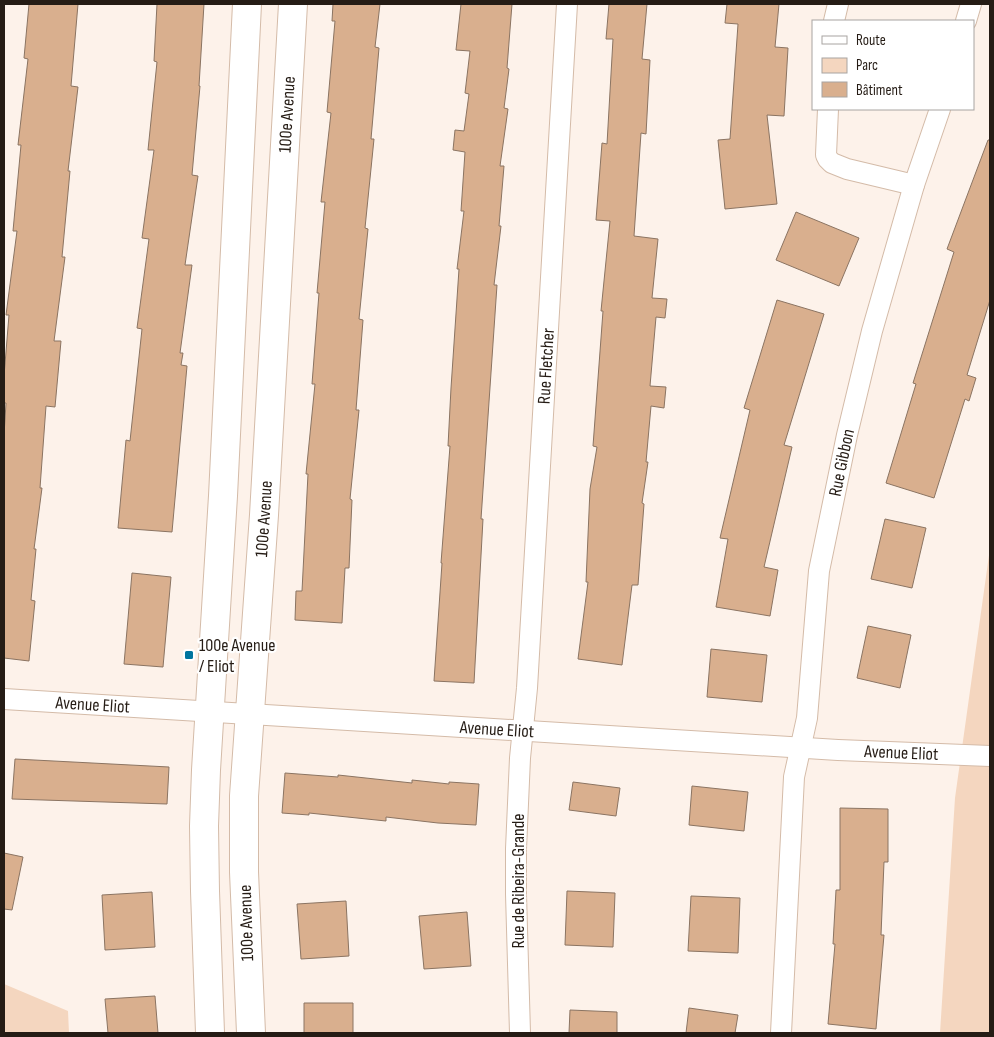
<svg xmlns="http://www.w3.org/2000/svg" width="994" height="1037" font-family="'Sofia Sans Condensed',sans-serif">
  <rect width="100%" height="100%" fill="#fdf2ea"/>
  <path fill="#f4d6bf" d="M 990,548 L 990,1033 L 940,1033 L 955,798 Z
    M 4,984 L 68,1011 L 69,1033 L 4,1033 Z"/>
  <path fill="#d9af8e" stroke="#8b7462" d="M 29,4 L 78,4 L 71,86 L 78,87 L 68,171 L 70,171 L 62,257 L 65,257 L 54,341 L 61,341 L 55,407 L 46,406 L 40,488 L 42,488 L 34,549 L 36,549 L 31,600 L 35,601 L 29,661 L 4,658 L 4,435 L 6,403 L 4,403 L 4,376 L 9,315 L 6,315 L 17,231 L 13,231 L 21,145 L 18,145 L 28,59 L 24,58 Z
    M 157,4 L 204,4 L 199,86 L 200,86 L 192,175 L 198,176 L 185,265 L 192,265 L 180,353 L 183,353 L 181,365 L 187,366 L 172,532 L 118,528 L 126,440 L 130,441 L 142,329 L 137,328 L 149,239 L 142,238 L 154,150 L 148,150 L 157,62 L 154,61 Z
    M 333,4 L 380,4 L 375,47 L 379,48 L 371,139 L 374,139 L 365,228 L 368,229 L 359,319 L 363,320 L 356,410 L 359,410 L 350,499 L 352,500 L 349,568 L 345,568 L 342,623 L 295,620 L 296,591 L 302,591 L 308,474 L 306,474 L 315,384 L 312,384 L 319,293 L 317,293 L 325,202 L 321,202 L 331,113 L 327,112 L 335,21 L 332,21 Z
    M 461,4 L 512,4 L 507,68 L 509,69 L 504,108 L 508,109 L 500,166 L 504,166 L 499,226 L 501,226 L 494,285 L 497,285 L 481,519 L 483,519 L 474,683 L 434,681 L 442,563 L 441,563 L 450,446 L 448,446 L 451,388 L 459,269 L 457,269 L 464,211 L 461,211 L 465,152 L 453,150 L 455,130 L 464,131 L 469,94 L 465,93 L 470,51 L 456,50 Z
    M 609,4 L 647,4 L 642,59 L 650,60 L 646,134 L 641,133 L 634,236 L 658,239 L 652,298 L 667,299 L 665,318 L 656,317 L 650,386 L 666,387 L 664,408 L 651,406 L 646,462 L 648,462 L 642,503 L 644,504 L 638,585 L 632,585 L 622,665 L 578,659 L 588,582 L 586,582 L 590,489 L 597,447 L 593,446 L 603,311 L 601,311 L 610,221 L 596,220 L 602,143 L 607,144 L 613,39 L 606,39 Z
    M 727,4 L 779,4 L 775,47 L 788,48 L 784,116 L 767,115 L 777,204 L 725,209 L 718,140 L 730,139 L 738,24 L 725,23 Z
    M 988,140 L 990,140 L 990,300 L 967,375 L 976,378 L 969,401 L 965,399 L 934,498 L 886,483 L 916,384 L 913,383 L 954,252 L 947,249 Z
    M 796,212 L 859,238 L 839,286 L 776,260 Z
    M 777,300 L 824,314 L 784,445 L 792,447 L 764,567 L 778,570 L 770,616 L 716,607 L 728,539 L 720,538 L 750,410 L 744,408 Z
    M 885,519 L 926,528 L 912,588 L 871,579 Z
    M 132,573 L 171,577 L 163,667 L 124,664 Z
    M 868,626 L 911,635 L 900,688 L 857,678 Z
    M 711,649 L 767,655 L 762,702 L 707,697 Z
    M 15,759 L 169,767 L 167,804 L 12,799 Z
    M 285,773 L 338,777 L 338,775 L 412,783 L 412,780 L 449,784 L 449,782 L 479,784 L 476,825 L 438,823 L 386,817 L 386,821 L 309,813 L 309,815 L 282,813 Z
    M 573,782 L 620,788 L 616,816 L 569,810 Z
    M 692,786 L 748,792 L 744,831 L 689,825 Z
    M 840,808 L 888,809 L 888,862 L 884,862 L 881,935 L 884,935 L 876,1029 L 828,1024 L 835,944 L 833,944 L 836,890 L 840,890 Z
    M 4,853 L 23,857 L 12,910 L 4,909 Z
    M 567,891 L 615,893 L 613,947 L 565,945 Z
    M 152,892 L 155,947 L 105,950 L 102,895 Z
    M 691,896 L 740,898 L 738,953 L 688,951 Z
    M 346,901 L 349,956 L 301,959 L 297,904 Z
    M 467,912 L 471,966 L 424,969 L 419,916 Z
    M 155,996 L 158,1033 L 108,1033 L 105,999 Z
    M 304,1003 L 353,1003 L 353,1033 L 304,1033 Z
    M 689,1008 L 738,1015 L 735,1033 L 686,1033 Z
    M 570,1010 L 617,1012 L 617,1033 L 569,1033 Z"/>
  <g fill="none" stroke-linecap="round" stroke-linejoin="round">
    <g stroke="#d4bba8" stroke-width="22">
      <g id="street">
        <path d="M 834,21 L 838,4"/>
        <path d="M 966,21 L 971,4"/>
        <path d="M 828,109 L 826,155 L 828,159 L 832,163 L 847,169 L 914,185"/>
        <path id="s1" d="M 4,699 L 838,750 L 990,756"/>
        <path id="s2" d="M 520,1033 L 516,894 L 516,849 L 520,758 L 527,688 L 567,4"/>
        <path id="s3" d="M 781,1033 L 794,777 L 807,718 L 819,571 L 847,435 L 872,331 L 914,185 L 940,109"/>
      </g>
    </g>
    <g stroke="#d4bba8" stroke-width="30">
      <g id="secondary">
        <path d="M 210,1033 L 205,891 L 204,826 L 206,770 L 223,496 L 247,4"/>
        <path id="s4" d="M 251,1033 L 244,872 L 244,796 L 264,515 L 293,4"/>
      </g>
    </g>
    <use href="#street" stroke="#fff" stroke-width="20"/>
    <use href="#secondary" stroke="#fff" stroke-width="28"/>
  </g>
  <rect fill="#00759f" stroke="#fff" stroke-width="2" x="184" y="650" width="10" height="10" rx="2.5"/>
  <g text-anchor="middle" stroke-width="4.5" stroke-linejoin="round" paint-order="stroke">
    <g font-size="18" fill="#251c15" stroke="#fff">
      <text dy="6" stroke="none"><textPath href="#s4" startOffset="920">100e Avenue</textPath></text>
      <text dy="6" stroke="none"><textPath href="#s2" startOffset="668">Rue Fletcher</textPath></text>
      <text dy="6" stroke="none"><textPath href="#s3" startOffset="575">Rue Gibbon</textPath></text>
      <text dy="6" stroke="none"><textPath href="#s4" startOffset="515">100e Avenue</textPath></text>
      <text dy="6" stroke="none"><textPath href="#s1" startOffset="89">Avenue Eliot</textPath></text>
      <text dy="6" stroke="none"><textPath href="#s1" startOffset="494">Avenue Eliot</textPath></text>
      <text dy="6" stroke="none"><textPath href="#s1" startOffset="899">Avenue Eliot</textPath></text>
      <text transform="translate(518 881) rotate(-90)" y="6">Rue de Ribeira-Grande</text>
      <text transform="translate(246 923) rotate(-92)" y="6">100e Avenue</text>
    </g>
    <g font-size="18" fill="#251c15" stroke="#fff" text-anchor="start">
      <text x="199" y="651">100e Avenue<tspan x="199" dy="21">/ Eliot</tspan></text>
    </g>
  </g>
  <rect width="994" height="1037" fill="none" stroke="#251c15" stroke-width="10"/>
  <rect x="812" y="20" width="162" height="90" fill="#ffffff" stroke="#a8a4a1"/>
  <rect x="822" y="36" width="25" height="8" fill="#ffffff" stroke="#a8a4a1"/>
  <text x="856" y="45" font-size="15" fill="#251c15">Route</text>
  <rect x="822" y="58" width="25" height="15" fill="#f4d6bf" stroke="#a8a4a1"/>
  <text x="856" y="70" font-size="15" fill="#251c15">Parc</text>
  <rect x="822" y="82" width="25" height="15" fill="#d9af8e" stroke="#a8a4a1"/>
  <text x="856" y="95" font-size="15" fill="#251c15">Bâtiment</text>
</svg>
